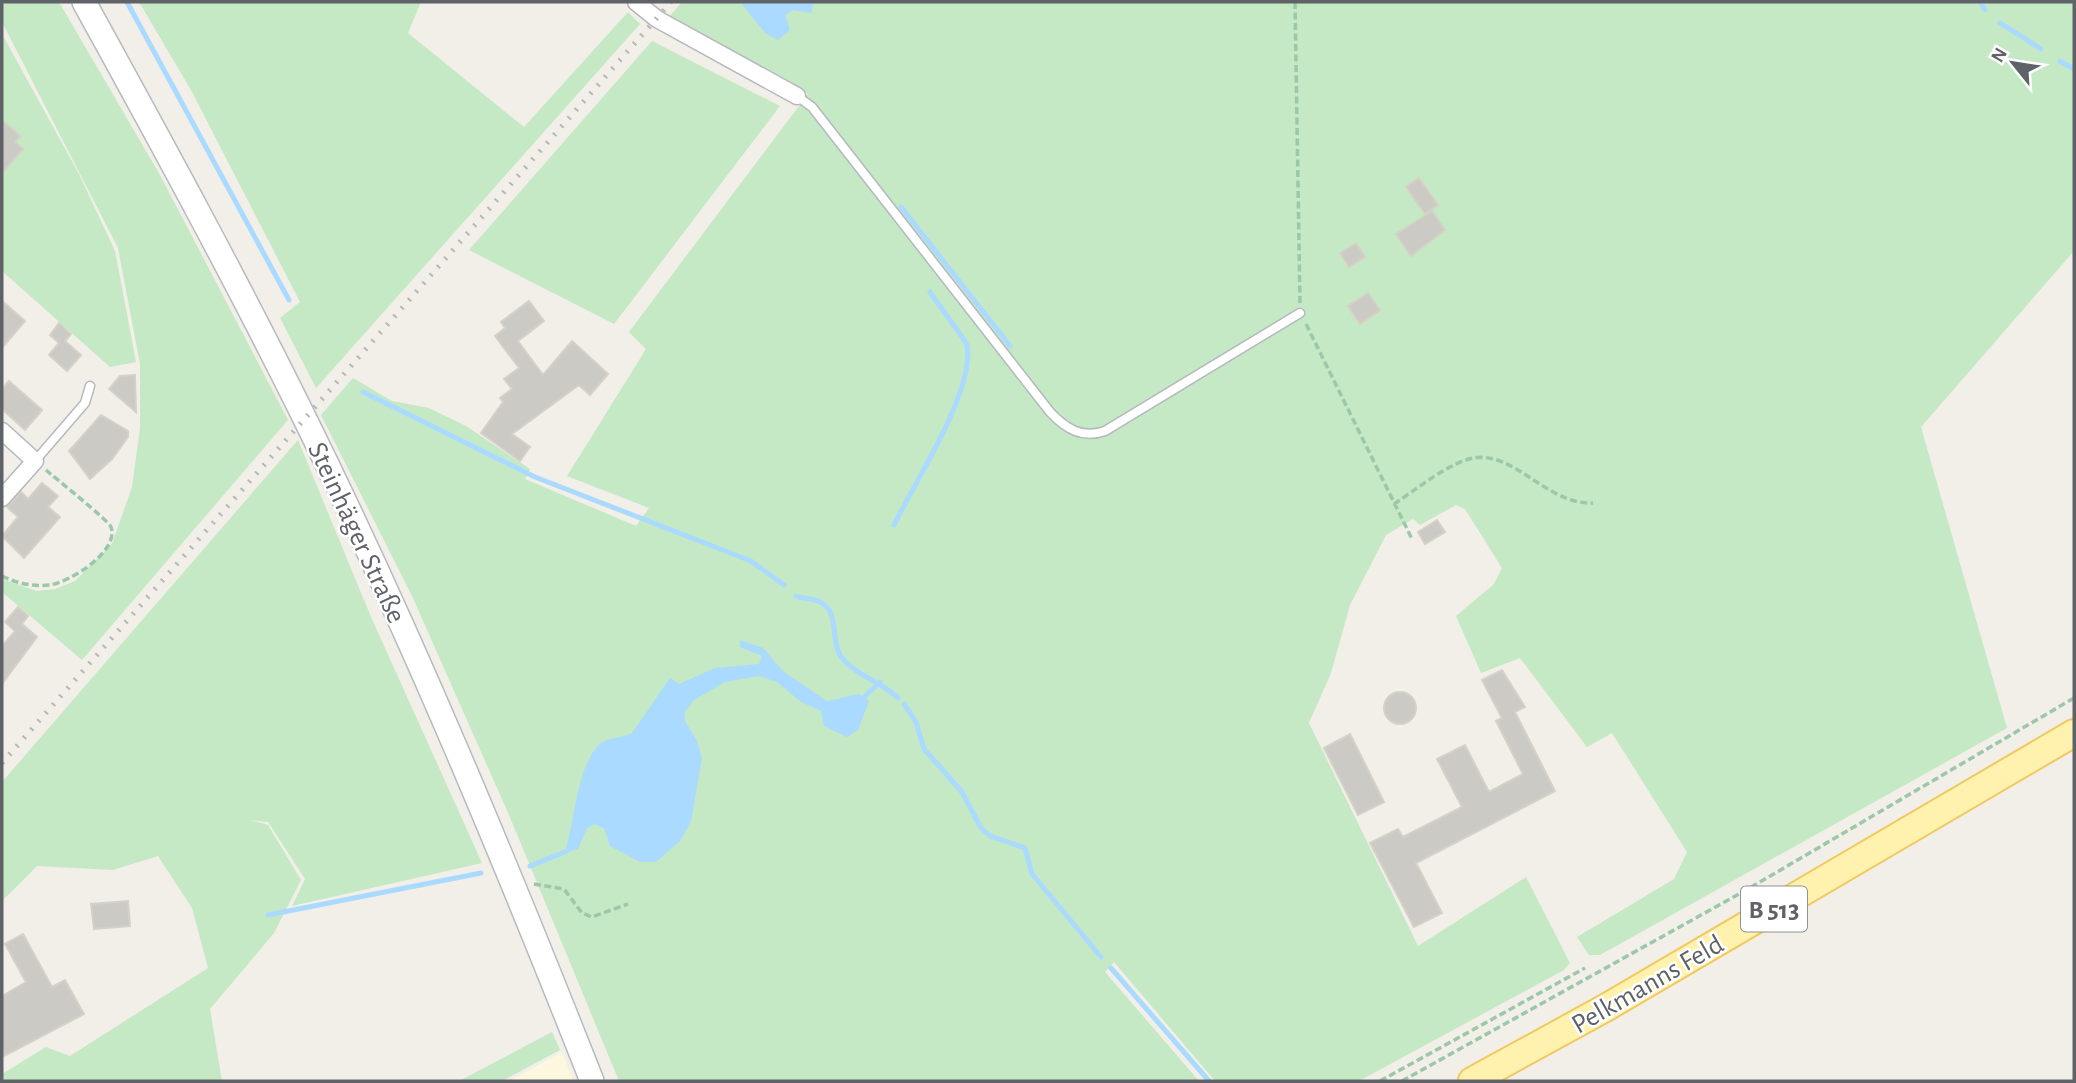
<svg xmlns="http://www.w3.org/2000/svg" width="2076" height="1083" font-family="'Alegreya Sans',sans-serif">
  <rect width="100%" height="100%" fill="#f1efe8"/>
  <path fill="#fef7e0" d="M 562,1052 L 573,1081 L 509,1081 Z"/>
  <path fill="#c5e8c5" d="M 2,2 L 59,2 L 160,175 L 288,420 L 82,660 L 2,592 L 2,579 L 37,591 L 55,589 L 75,581 L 112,544 L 132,487 L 140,428 L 140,364 L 118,248 L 2,22 Z
    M 139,2 L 421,2 L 408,33 L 524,127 L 628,12 L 640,24 L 316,388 L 280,318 L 300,302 L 191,90 Z
    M 682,2 L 2074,2 L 2074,251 L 1921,427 L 2007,728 L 1600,955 L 1589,955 L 1577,937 L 1674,879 L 1687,852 L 1612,733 L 1587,747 L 1520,658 L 1481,673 L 1456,616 L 1494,584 L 1502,568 L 1465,509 L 1456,505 L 1420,525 L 1413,519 L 1386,535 L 1350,605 L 1331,673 L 1309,723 L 1418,946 L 1526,877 L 1570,963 L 1564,970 L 1359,1081 L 1215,1081 L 1114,962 L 1105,972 L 1199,1081 L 619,1081 L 509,815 L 412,596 L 321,415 L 353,378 L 392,401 L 429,408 L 466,426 L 530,469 L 525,479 L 636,526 L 649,508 L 567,476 L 646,349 L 629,332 L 808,94 L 670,16 Z
    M 2,34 L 79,174 L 115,251 L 136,362 L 110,367 L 2,271 Z
    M 652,41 L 780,106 L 614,324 L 469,250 Z
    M 298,440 L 371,617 L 482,863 L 292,906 L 305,879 L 268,822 L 250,820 L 268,825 L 301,880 L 274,933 L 210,1009 L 222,1081 L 2,1081 L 2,1074 L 46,1047 L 70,1056 L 208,968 L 192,908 L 158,856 L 113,870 L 37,866 L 2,901 L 2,782 Z
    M 552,1032 L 560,1050 L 502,1081 L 459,1081 Z"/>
  <path fill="#aadaff" d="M 814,2 L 811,13 L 793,10 L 785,15 L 790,30 L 778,40 L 765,33 L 741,3 Z
    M 740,640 L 763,648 L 784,672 L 827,701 L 859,694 L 869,701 L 858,730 L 847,737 L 824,726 L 821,711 L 801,702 L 777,682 L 759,676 L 725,682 L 694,700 L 685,712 L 685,721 L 697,741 L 702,758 L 691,821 L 681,840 L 656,862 L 640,862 L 610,846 L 604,828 L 594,824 L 587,828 L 578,849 L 569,852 L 566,848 C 575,819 577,764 601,743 C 609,737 623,738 632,733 L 670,678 L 679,684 L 715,668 L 759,664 L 762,656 L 740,647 Z"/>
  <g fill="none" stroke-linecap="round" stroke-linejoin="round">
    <path stroke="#aadaff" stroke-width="5" d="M 127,2 L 289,300
      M 1980,2 L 1985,10
      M 2000,23 L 2041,49
      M 2060,61 L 2074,69
      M 901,207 L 1010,346
      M 363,392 L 535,477 L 751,561 L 784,585
      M 894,525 C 915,481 975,392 967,345 C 966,341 935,300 930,292
      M 796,596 C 803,599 811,598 818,601 C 842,610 828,642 843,659 C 857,676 882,682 898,698
      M 864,697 L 880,682
      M 904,704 L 916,722 L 924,749 L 962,792 L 981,828 L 990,836 L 1025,848 L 1032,874 L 1101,957
      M 530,866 L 567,851
      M 268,915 L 481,873
      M 1111,968 L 1209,1081"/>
  </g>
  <path fill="#cccac5" stroke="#d6d1c6" stroke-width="2" d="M 2,120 L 20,136 L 15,142 L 23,149 L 2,173 Z
    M 1419,178 L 1438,205 L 1425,214 L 1406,187 Z
    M 1432,211 L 1445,230 L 1411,256 L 1396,234 Z
    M 1356,243 L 1365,257 L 1349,267 L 1340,253 Z
    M 1368,293 L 1380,310 L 1360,324 L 1348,306 Z
    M 2,301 L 25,321 L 2,348 Z
    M 529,301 L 544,321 L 518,341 L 543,375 L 572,341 L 608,374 L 590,395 L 579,385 L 512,434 L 530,447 L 520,461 L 481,433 L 503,402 L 500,398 L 512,389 L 504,379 L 519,368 L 495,336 L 505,328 L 501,322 Z
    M 59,323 L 71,334 L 65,341 L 81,355 L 67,371 L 49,355 L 59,343 L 50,335 Z
    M 135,375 L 136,412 L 109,389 L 120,376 Z
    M 9,381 L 42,410 L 25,430 L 2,409 L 2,389 Z
    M 101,415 L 128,431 L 128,437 L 112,459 L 90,479 L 69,451 Z
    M 42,483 L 58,496 L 48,507 L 60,517 L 24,558 L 2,536 L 18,517 L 7,507 L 21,492 L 28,499 Z
    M 1437,520 L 1445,532 L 1425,544 L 1418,532 Z
    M 18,607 L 28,616 L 22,624 L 37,637 L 2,684 L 2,646 L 15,631 L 5,622 Z
    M 1502,670 L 1525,707 L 1515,712 L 1555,791 L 1416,863 L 1442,913 L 1414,927 L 1370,843 L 1398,829 L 1403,837 L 1462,807 L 1437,759 L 1465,745 L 1489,792 L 1523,774 L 1496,721 L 1502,718 L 1482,680 Z
    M1384 708a16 16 0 1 1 32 0a16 16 0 1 1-32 0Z
    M 1350,734 L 1384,802 L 1358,815 L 1324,748 Z
    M 128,901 L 130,926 L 94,929 L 91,904 Z
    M 23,934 L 52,987 L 65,980 L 84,1014 L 2,1057 L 2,996 L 26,982 L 5,944 Z"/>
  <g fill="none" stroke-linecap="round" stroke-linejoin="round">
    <g stroke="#b5b8bc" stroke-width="11">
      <path id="lane" d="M 797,96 L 812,107 L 1050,412 C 1066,429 1082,439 1105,431 L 1300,313
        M 35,461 L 85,403 L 90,386"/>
    </g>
    <g stroke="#b5b8bc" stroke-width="19">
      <path id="street" d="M 636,2 L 657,19 L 797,96
        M 2,431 L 35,461 L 2,498"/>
    </g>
    <g stroke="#b6babf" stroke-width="26">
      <path id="secondary" d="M 84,2 C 160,140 236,279 306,421 C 412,636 504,858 592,1081"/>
    </g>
    <g stroke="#f2c960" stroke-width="30">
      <path id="primary" d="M 1472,1081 L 1607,1007 L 2074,733"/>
    </g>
    <path stroke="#9cc7a9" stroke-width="3.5" stroke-dasharray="7 3.5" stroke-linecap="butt" d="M 1295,2 L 1300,304
      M 1306,324 L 1412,539
      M 1394,504 C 1417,489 1443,467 1469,459 C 1513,447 1545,505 1593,503
      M 2,576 C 17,583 32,587 49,585 C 69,583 120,551 111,527 C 108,520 55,478 46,470
      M 534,884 L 564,889 L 582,913 L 592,917 L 628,904
      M 1380,1081 L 1585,968
      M 1402,1081 L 1748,889 L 2074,698"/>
    <use href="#lane" stroke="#fff" stroke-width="8"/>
    <use href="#street" stroke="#fff" stroke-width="16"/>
    <use href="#secondary" stroke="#fff" stroke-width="23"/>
    <use href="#primary" stroke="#fff2af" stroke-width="26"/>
    <path stroke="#b6b7b8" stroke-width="5" stroke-dasharray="2 9" stroke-linecap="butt" d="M 2,763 L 671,2"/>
  </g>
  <g text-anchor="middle" stroke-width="5" stroke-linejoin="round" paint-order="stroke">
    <rect fill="#fff" stroke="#8f9295" stroke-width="2" x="1741" y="886.5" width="66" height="45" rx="5"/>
    <g font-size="26" font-weight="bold" fill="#5f6368">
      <text x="1774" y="918">B 513</text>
    </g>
    <g font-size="28" fill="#5f6368" stroke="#fff">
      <text transform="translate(358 532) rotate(65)" y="10">Steinhäger Straße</text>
      <text transform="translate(1647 983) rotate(-30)" y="10">Pelkmanns Feld</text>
    </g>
  </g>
  <rect width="2076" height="1083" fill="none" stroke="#5f6368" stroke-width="7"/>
  <g transform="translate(2013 63) rotate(300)" stroke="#ffffff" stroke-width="5" paint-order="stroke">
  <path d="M0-5L12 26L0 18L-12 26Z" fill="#5f6368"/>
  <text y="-10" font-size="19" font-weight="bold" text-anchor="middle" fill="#5f6368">N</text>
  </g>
</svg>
